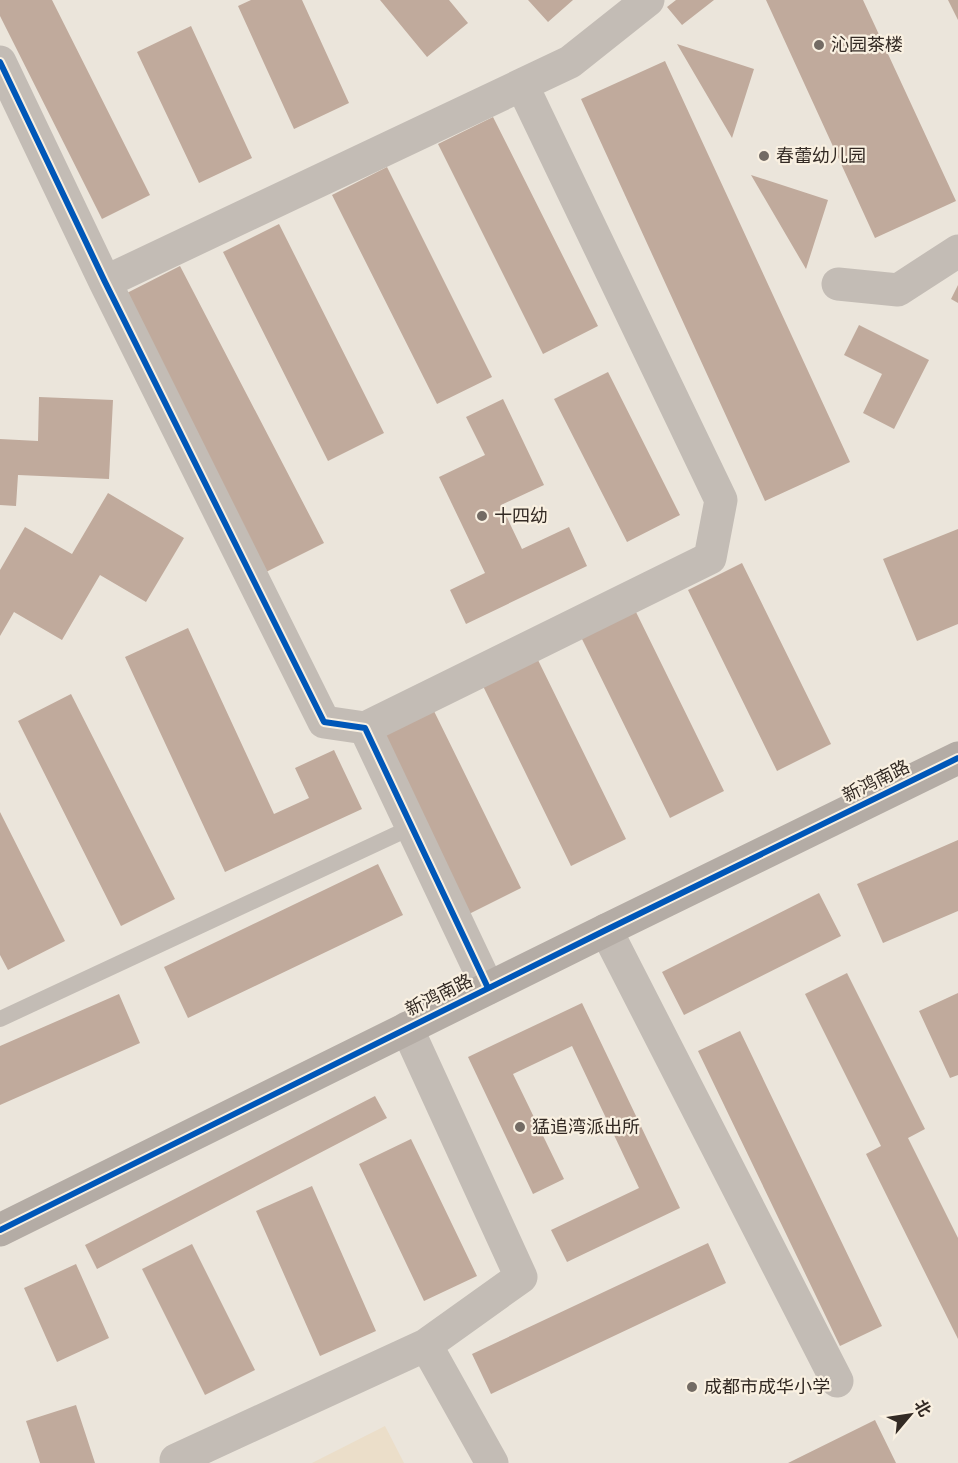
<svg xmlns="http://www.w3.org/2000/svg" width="958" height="1463" font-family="Mulish,'Noto Sans SC',sans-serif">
  <rect width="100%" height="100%" fill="#ebe5db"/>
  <path fill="#ebdec9" d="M 385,1426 L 404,1463 L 312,1463 Z"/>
  <path fill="#c0aa9c" d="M 0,0 L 52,0 L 150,195 L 102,219 L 0,16 Z
    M 251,0 L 302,0 L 349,103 L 294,129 L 238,6 Z
    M 380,0 L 449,0 L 468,23 L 427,57 Z
    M 528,0 L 573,0 L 548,22 Z
    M 676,0 L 714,0 L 682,25 L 667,7 Z
    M 766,0 L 863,0 L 956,201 L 875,238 Z
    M 948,0 L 958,0 L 958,20 Z
    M 191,26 L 252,158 L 199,183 L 137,52 Z
    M 677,44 L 754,69 L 732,138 Z
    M 665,61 L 850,462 L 765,501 L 581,99 Z
    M 493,117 L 598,326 L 543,354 L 438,144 Z
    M 387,167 L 492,377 L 437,404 L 332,195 Z
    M 751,175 L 828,200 L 806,269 Z
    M 279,224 L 384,433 L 328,461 L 223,252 Z
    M 180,266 L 324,543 L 266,572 L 125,294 Z
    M 958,285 L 958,303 L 951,299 Z
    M 859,325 L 929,360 L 894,429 L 863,413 L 882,374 L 844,355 Z
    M 608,372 L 680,515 L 627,542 L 554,399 Z
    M 39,397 L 113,400 L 109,479 L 18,475 L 16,506 L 0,505 L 0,439 L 38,441 Z
    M 503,399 L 544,485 L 501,505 L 522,549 L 569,527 L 587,566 L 466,624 L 450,590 L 485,573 L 439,477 L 485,455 L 466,417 Z
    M 108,493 L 184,538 L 146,602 L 100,575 L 62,640 L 14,612 L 0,636 L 0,570 L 25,527 L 72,554 Z
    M 958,529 L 958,624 L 917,641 L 883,559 Z
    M 742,563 L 831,744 L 777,771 L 688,590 Z
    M 635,610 L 724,791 L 670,818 L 581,637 Z
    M 188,628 L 274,814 L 309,798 L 295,768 L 334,750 L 362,809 L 225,872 L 125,657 Z
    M 537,658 L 626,839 L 571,866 L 482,684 Z
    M 71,694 L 175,899 L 121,926 L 18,721 Z
    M 432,707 L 521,888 L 467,915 L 378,734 Z
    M 0,812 L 65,941 L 8,970 L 0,955 Z
    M 958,840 L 958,911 L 883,943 L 857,884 Z
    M 378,864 L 403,915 L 188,1018 L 164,967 Z
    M 819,893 L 841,936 L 684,1015 L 662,972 Z
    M 847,973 L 925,1129 L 908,1138 L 958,1238 L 958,1339 L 866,1154 L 881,1146 L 805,994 Z
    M 958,993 L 958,1075 L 950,1078 L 919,1011 Z
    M 119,994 L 140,1043 L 0,1105 L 0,1046 Z
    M 582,1003 L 680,1208 L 567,1262 L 551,1230 L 639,1188 L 572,1046 L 513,1074 L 564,1179 L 533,1194 L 468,1057 Z
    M 740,1031 L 882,1326 L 840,1346 L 698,1051 Z
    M 375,1096 L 387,1118 L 97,1269 L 85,1245 Z
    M 411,1139 L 477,1276 L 424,1301 L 359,1164 Z
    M 312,1186 L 376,1331 L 320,1356 L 256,1211 Z
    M 708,1243 L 726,1283 L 491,1394 L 472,1354 Z
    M 192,1244 L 255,1370 L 205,1395 L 142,1269 Z
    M 76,1264 L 109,1338 L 57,1362 L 24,1288 Z
    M 76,1405 L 95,1463 L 40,1463 L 26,1421 Z
    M 875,1420 L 896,1463 L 788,1463 Z"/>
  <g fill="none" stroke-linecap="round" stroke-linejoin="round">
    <path stroke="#c3bcb5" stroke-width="16" d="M 0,1019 L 412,827"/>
    <path stroke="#c3bcb5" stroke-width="33" d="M 0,62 L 105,282 L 324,722 L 365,728 L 488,988
      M 105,282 L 570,62 L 648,0
      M 838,284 L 898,290 L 958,251
      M 365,728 L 710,558 L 721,500 L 522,85
      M 606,930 L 837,1381
      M 426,1345 L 492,1463
      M 177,1463 L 176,1460 L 426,1345 L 521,1277 L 407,1028"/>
    <path stroke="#b4aca5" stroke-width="33" d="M 0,1230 L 606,930 L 958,758"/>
    <g stroke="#f9f0e1" stroke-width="10">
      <path id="cycleway" d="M 0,62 L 105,282 L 324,722 L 365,728 L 488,988
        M 0,1230 L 606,930 L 958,758"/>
    </g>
    <use href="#cycleway" stroke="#0057b8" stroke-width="6"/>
  </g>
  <g fill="#736b64" stroke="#f9f0e1" stroke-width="2">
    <circle cx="819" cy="45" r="6"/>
    <circle cx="764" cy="156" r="6"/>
    <circle cx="482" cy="516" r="6"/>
    <circle cx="520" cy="1127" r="6"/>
    <circle cx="692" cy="1387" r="6"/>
  </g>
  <g text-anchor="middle" stroke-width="4.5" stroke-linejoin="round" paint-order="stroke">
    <g font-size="18" fill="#332a24" stroke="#f9f0e1" text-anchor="start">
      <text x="831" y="51">沁园茶楼</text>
      <text x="776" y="162">春蕾幼儿园</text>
      <text x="494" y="522">十四幼</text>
      <text x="532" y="1133">猛追湾派出所</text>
      <text x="704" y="1393">成都市成华小学</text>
    </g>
    <g font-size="18" fill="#332a24" stroke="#f9f0e1">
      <text transform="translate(876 781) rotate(-26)" y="6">新鸿南路</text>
      <text transform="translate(439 995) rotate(-26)" y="6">新鸿南路</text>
    </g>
  </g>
  <g transform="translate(910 1415) rotate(61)" stroke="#f9f0e1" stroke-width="4.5" paint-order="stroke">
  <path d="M0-4.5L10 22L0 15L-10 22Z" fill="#332a24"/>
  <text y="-9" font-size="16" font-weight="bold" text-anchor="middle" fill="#332a24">北</text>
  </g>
</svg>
